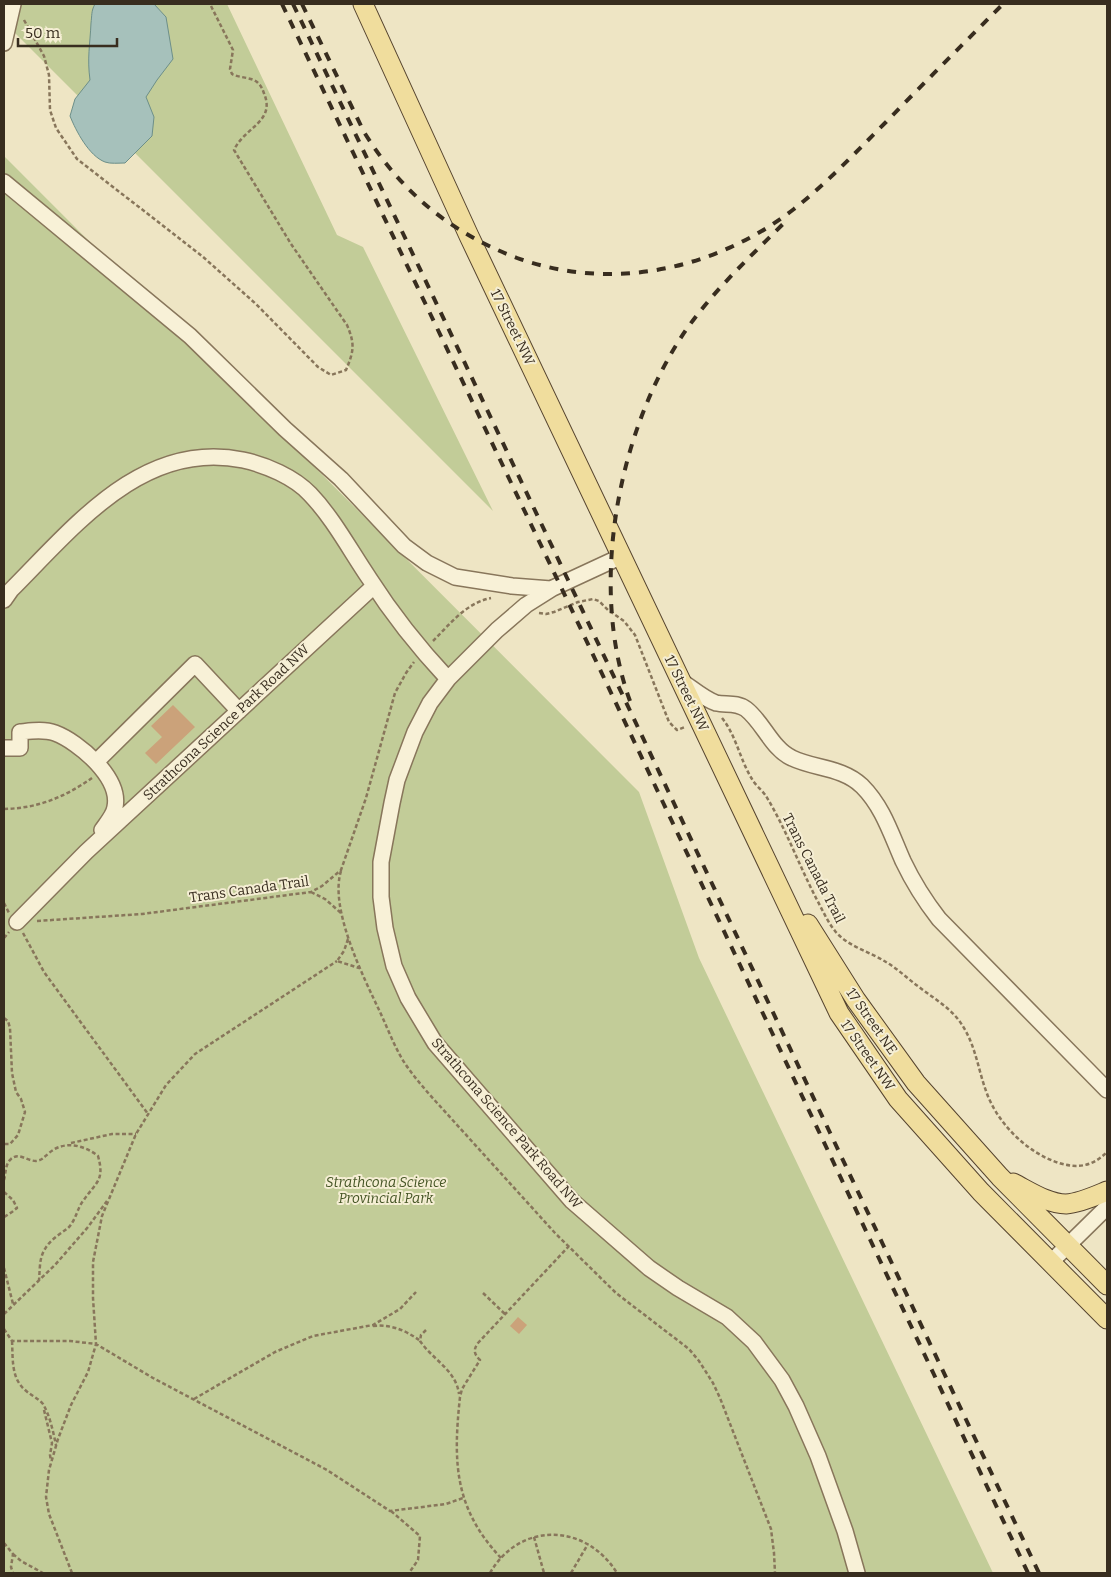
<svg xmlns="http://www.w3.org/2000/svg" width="1111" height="1577" font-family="Bitter,serif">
  <rect width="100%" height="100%" fill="#eee5c4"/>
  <path fill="#c2cc98" d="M 4,4 L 227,4 L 337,235 L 363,247 L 493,511 L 4,22 Z
    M 4,156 L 639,792 L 699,958 L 993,1573 L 4,1573 Z"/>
  <path fill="#a6c1bb" stroke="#6d8f89" d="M 95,4 L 154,4 L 166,17 L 173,59 L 157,80 L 146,97 L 154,117 L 152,136 L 125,163 C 119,163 110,164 105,162 C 89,156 76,131 70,116 L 75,99 L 90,80 C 87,58 90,45 91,23 C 92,16 91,11 95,4 Z"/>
  <path fill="#cba27a" d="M 173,705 L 195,727 L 156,764 L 145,753 L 162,737 L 151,726 Z
    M 518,1317 L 527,1325 L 519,1334 L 510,1326 Z"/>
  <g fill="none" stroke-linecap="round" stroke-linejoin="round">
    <g stroke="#88765b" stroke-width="18">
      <path id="minor" d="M 4,43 L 13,4
        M 4,182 L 190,336 L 285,429 L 341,479 L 404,546 L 427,563 L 455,577 L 512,586 L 551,589
        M 622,556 L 553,588 L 526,605 L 497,630 L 448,679 L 430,703 L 415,732 L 397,780 L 392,803 L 381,862 L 381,897 L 385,928 L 394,966 L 408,998 L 435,1043 L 572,1201 L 649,1268 L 678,1288 L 727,1317 L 754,1342 L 782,1380 L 796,1406 L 818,1456 L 845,1531 L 857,1573
        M 4,600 L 11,590 C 74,527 143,439 243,460 C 266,465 294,477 310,494 C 333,518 350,550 369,578 C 392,614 419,648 448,679
        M 681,681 C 692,688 704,699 716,703 C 726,705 737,702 746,709 C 763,722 772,749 792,758 C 815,769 842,767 862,786 C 883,807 891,834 903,861 C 913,882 925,901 939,919 L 1107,1090
        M 4,748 L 20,748 L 20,732 C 31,731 44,729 55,733 C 79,742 121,778 115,807 C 114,815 106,824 102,830
        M 96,762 L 195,664 L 239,711
        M 17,922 L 86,852 L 374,586
        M 1051,1262 L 1107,1207"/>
    </g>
    <g stroke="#56442f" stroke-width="21">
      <path id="major" d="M 363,4 L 469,236 L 839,1013 L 898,1099 L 981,1192 L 1107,1319
        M 808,924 L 856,1000 L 916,1083 L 1000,1177 L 1107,1285
        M 1013,1183 C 1029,1191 1048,1204 1066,1204 C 1080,1203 1095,1196 1107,1191"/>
    </g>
    <path stroke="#88765b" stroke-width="2.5" stroke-dasharray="4 2.5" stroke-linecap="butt" d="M 24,20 L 44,56 L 49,75 L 50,110 L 56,128 L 77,159 L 202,256 L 256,304 L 318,367 L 331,375 L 346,370 C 354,351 355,344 347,325 L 291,244 L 234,150 C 244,128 274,122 265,96 C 263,91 262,86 257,82 C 251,77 239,78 232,74 L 230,69 L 233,50 L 210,4
      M 539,613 L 546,614 L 554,612 L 578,602 L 593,599 L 599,601 L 608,610 L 624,621 L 635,635 L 669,722 L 677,730 L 685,727
      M 433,641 C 450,624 466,603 491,598
      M 722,718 C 736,735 740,760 752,779 C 755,785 762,790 766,796 C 785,827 799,865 816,898 C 822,909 827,921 835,931 C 847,946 870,952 886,962 C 898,969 908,979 919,987 C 932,997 947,1006 957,1018 C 975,1040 977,1066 986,1091 C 997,1123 1027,1153 1059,1163 C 1078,1169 1093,1166 1107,1152
      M 4,809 C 38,808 63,798 92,778
      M 341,871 C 329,909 364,978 380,1012 C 387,1027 393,1043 401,1057 C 409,1071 419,1082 429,1094 L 555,1233 L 616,1293 L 689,1349 L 699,1361 L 713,1383 L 720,1398 L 771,1529 L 774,1553 L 775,1573
      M 311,892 L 325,899 L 341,913
      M 4,903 L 9,913
      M 37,921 L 142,914 L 311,892 L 322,886 L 341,870 L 366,798 L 395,693 L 406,673 L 414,662
      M 23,933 L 44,972 L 148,1114
      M 4,938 L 9,932
      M 348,939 L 344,951 L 337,961 L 359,968
      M 4,1018 L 8,1021 L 10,1028 L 12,1073 L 16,1092 L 21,1099 L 25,1112 L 18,1135 L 10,1144 L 4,1144
      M 71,1143 L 112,1134 L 136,1134
      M 4,1180 C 6,1173 5,1164 11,1159 C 19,1152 27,1161 36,1161 C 43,1160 44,1157 49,1153 C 64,1140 84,1145 98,1156 C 105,1181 96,1182 83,1201 C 77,1209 76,1220 68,1228 C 60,1234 50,1240 45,1249 C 39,1258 40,1270 39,1280
      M 4,1192 L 13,1200 L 17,1208 L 12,1212 L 4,1217
      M 4,1268 L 13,1304
      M 483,1293 L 506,1315
      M 4,1314 L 55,1265 L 88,1227 L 107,1201
      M 373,1326 C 390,1324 405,1330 419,1340
      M 4,1329 L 12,1341 L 70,1341 L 96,1344 L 153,1378 L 327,1470 L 390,1511 L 446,1504 L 463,1498
      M 426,1330 L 421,1335 L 420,1341 C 432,1359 456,1370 459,1394
      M 12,1341 C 13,1358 11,1377 24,1389 C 30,1395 38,1398 43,1404 C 50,1416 53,1431 56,1445
      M 194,1399 L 275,1352 L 313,1336 L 373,1325 L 400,1309 L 416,1292
      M 44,1410 L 52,1443 L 50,1455 L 51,1461
      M 391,1511 L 420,1536 L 418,1560 L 409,1573
      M 534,1537 L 544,1573
      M 4,1543 L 13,1554 L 11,1567 L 13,1573
      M 13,1554 L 21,1561 L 43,1573
      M 501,1558 C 454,1508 453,1462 460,1397 L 462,1389 L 480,1360 C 474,1354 473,1350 478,1343 L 569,1246
      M 72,1573 L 49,1514 L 46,1497 L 49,1470 L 58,1439 L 71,1405 L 88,1372 L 96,1344 L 93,1298 L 93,1262 L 102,1216 L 136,1134 L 166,1085 L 195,1054 L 337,961
      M 490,1573 C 520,1521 586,1523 617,1573
      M 571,1573 L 588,1544"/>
    <use href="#minor" stroke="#f8f1d7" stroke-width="15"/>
    <use href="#major" stroke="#f0dd9d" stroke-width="19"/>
    <path stroke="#382d1f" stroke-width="4" stroke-dasharray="9 9" stroke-linecap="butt" d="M 282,4 L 560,585 L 1028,1573
      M 293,4 C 544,526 790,1050 1039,1573
      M 302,4 L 364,132 C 401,192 451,233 517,258 C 612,292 715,270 794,209 C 827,183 856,152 886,122 C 925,82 964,43 1003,4
      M 630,701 C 588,586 618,429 686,330 C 714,290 751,256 786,221"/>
  </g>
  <g text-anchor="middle" stroke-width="4" stroke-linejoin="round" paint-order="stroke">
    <g font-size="14" fill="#382d1f" stroke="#f5eed4">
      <text transform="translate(513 327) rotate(64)" y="5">17 Street NW</text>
      <text transform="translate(687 693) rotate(64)" y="5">17 Street NW</text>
      <text transform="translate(226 722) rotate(-43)" y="5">Strathcona Science Park Road NW</text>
      <text transform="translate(814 868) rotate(63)" y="5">Trans Canada Trail</text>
      <text transform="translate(249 889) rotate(-8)" y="5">Trans Canada Trail</text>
      <text transform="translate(872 1021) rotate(55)" y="5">17 Street NE</text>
      <text transform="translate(868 1055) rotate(55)" y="5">17 Street NW</text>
      <text transform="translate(507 1123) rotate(49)" y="5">Strathcona Science Park Road NW</text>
    </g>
    <g font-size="14" font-style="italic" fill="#455525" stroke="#f5eed4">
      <text x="386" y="1187">Strathcona Science<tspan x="386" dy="16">Provincial Park</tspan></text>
    </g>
  </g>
  <rect width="1111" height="1577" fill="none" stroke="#382d1f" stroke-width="10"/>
  <path d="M18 38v8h99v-8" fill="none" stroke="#382d1f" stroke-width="2.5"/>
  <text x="25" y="38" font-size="15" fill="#382d1f" stroke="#f5eed4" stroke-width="4" paint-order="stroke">50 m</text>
</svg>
